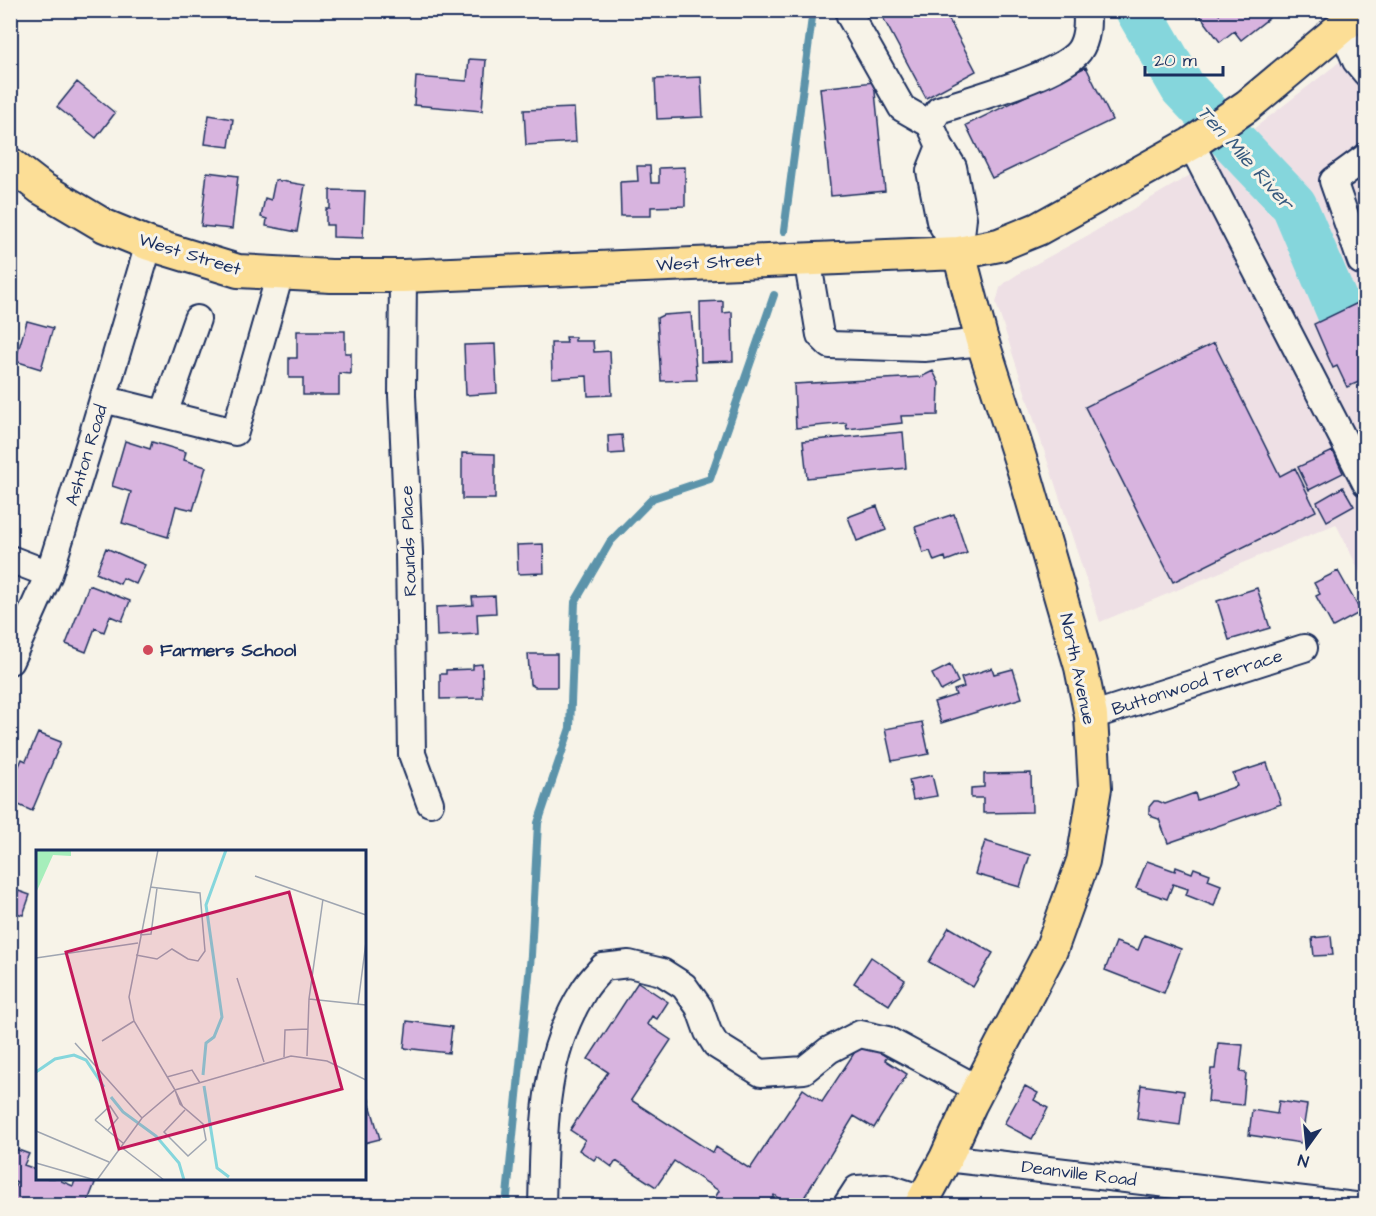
<svg xmlns="http://www.w3.org/2000/svg" width="1376" height="1216" font-family="'Architects Daughter',sans-serif">
  <rect width="100%" height="100%" fill="#f7f3e8"/>
  <filter id="ink" filterUnits="userSpaceOnUse"><feTurbulence type="fractalNoise" baseFrequency=".0167" numOctaves="2"/><feDisplacementMap in="SourceGraphic" scale="12" xChannelSelector="R" yChannelSelector="G"/><feConvolveMatrix kernelMatrix="1 2 1 2 8 2 1 2 1" color-interpolation-filters="sRGB"/></filter>
  <g filter="url(#ink)">
    <path fill="#eee0e5" d="M 1365,42 L 1365,582 L 1336,524 L 1100,622 L 996,303 L 1000,288 L 1006,282 L 1021,272 L 1092,233 L 1207,165 Z"/>
    <g fill="none" stroke-linecap="round" stroke-linejoin="round">
      <path stroke="#5b93aa" stroke-width="8" d="M 784,231 L 813,10
        M 506,1206 L 531,955 L 538,823 L 570,728 L 575,602 L 610,542 L 653,498 L 710,479 L 774,295"/>
      <path stroke="#85d6dc" stroke-width="46" d="M 1138,10 L 1183,88 L 1294,205 L 1339,311"/>
    </g>
    <path fill="#d8b4df" stroke="#1b2f5e" stroke-width="1.5" d="M 879,10 L 944,10 L 976,71 L 926,98 Z
      M 1196,10 L 1217,10 L 1219,14 L 1224,10 L 1271,10 L 1266,14 L 1269,18 L 1241,40 L 1234,31 L 1220,42 Z
      M 469,59 L 486,60 L 482,111 L 414,105 L 416,77 L 467,81 Z
      M 1086,67 L 1112,120 L 992,178 L 966,125 Z
      M 701,77 L 703,117 L 657,119 L 655,79 Z
      M 77,82 L 115,113 L 96,138 L 57,107 Z
      M 874,82 L 885,191 L 831,196 L 820,88 Z
      M 574,108 L 576,142 L 526,145 L 524,110 Z
      M 209,115 L 233,119 L 229,147 L 205,144 Z
      M 637,166 L 650,166 L 651,183 L 659,183 L 659,168 L 685,167 L 685,206 L 651,207 L 651,216 L 621,216 L 620,182 L 638,181 Z
      M 207,172 L 238,176 L 232,229 L 201,226 Z
      M 275,180 L 305,185 L 297,232 L 266,226 L 267,219 L 261,217 L 265,198 L 271,200 Z
      M 330,190 L 365,191 L 363,238 L 333,237 L 333,225 L 326,225 L 326,209 L 330,209 Z
      M 1366,299 L 1366,379 L 1347,387 L 1337,366 L 1333,368 L 1314,324 Z
      M 723,301 L 723,313 L 732,312 L 733,361 L 701,362 L 700,302 Z
      M 691,313 L 697,380 L 661,381 L 657,318 L 663,315 Z
      M 27,321 L 53,328 L 41,369 L 15,361 Z
      M 297,331 L 345,331 L 345,353 L 351,353 L 351,374 L 339,373 L 339,395 L 303,395 L 303,378 L 289,378 L 289,358 L 297,358 Z
      M 566,337 L 575,337 L 575,341 L 593,341 L 594,352 L 610,351 L 612,395 L 588,396 L 587,376 L 552,378 L 551,343 L 567,343 Z
      M 1214,343 L 1280,476 L 1295,468 L 1316,511 L 1173,582 L 1085,407 Z
      M 495,344 L 497,393 L 466,395 L 464,345 Z
      M 933,371 L 939,383 L 938,415 L 901,416 L 902,423 L 847,429 L 846,423 L 796,428 L 794,384 L 921,377 Z
      M 903,432 L 906,468 L 807,478 L 803,441 Z
      M 622,435 L 624,453 L 609,454 L 608,436 Z
      M 125,441 L 150,449 L 152,442 L 186,452 L 184,460 L 206,467 L 193,510 L 176,506 L 168,537 L 122,523 L 131,492 L 112,486 Z
      M 1333,451 L 1343,473 L 1309,490 L 1298,467 Z
      M 462,453 L 495,454 L 495,499 L 462,499 Z
      M 1343,487 L 1354,506 L 1327,521 L 1317,502 Z
      M 877,506 L 886,530 L 857,541 L 848,517 Z
      M 954,514 L 967,553 L 946,561 L 945,557 L 934,561 L 930,551 L 923,553 L 915,527 Z
      M 543,544 L 544,573 L 518,574 L 517,545 Z
      M 106,548 L 145,565 L 136,584 L 123,578 L 120,584 L 96,573 Z
      M 1338,571 L 1361,612 L 1333,627 L 1316,596 L 1320,594 L 1314,583 Z
      M 89,585 L 130,601 L 122,621 L 110,616 L 104,632 L 95,628 L 86,652 L 66,644 Z
      M 1257,588 L 1270,628 L 1229,640 L 1217,601 Z
      M 495,596 L 496,613 L 477,614 L 478,634 L 437,636 L 436,607 L 473,605 L 472,597 Z
      M 528,654 L 557,654 L 557,687 L 535,687 L 530,684 Z
      M 482,664 L 483,698 L 440,699 L 440,674 L 446,674 L 446,670 L 473,669 L 473,665 Z
      M 950,665 L 958,682 L 941,691 L 932,674 Z
      M 992,668 L 994,674 L 1013,669 L 1022,698 L 941,723 L 934,702 L 956,695 L 954,690 L 964,687 L 961,678 Z
      M 922,722 L 929,754 L 892,761 L 885,729 Z
      M 38,733 L 61,742 L 32,811 L 10,801 L 10,786 L 22,759 L 26,761 Z
      M 1267,763 L 1281,804 L 1168,843 L 1159,819 L 1153,817 L 1149,813 L 1149,807 L 1154,801 L 1158,801 L 1165,804 L 1195,793 L 1197,800 L 1237,786 L 1233,774 Z
      M 1031,773 L 1032,812 L 983,813 L 983,798 L 971,798 L 971,788 L 984,787 L 984,774 Z
      M 932,775 L 937,796 L 913,800 L 909,780 Z
      M 985,841 L 1030,855 L 1020,887 L 975,874 Z
      M 1147,861 L 1175,871 L 1176,867 L 1192,873 L 1194,868 L 1210,874 L 1208,880 L 1221,885 L 1214,906 L 1186,895 L 1188,889 L 1173,884 L 1167,899 L 1136,888 Z
      M 10,888 L 30,895 L 23,915 L 10,911 Z
      M 949,927 L 993,953 L 973,987 L 929,962 Z
      M 1144,935 L 1181,949 L 1164,993 L 1105,970 L 1116,942 L 1138,950 Z
      M 1331,936 L 1333,955 L 1314,956 L 1312,938 Z
      M 871,957 L 905,980 L 889,1005 L 854,983 Z
      M 638,982 L 668,1002 L 657,1019 L 652,1016 L 647,1024 L 671,1040 L 631,1100 L 713,1153 L 716,1147 L 750,1169 L 803,1089 L 822,1102 L 862,1041 L 887,1057 L 885,1060 L 907,1074 L 874,1128 L 854,1116 L 805,1196 L 812,1201 L 809,1206 L 790,1206 L 774,1195 L 768,1206 L 710,1206 L 719,1191 L 674,1161 L 656,1187 L 616,1161 L 612,1167 L 597,1156 L 594,1160 L 579,1150 L 585,1140 L 570,1130 L 608,1072 L 588,1059 Z
      M 407,1021 L 452,1027 L 449,1053 L 404,1048 Z
      M 1218,1043 L 1243,1045 L 1240,1072 L 1246,1073 L 1243,1105 L 1208,1102 L 1211,1069 L 1215,1069 Z
      M 1141,1085 L 1184,1091 L 1180,1125 L 1137,1119 Z
      M 1025,1086 L 1038,1093 L 1034,1100 L 1048,1108 L 1032,1139 L 1004,1124 Z
      M 368,1097 L 380,1139 L 364,1143 L 364,1098 Z
      M 1279,1101 L 1307,1105 L 1301,1143 L 1249,1135 L 1252,1110 L 1277,1114 Z
      M 10,1147 L 29,1154 L 24,1165 L 38,1170 L 38,1178 L 63,1178 L 61,1181 L 73,1186 L 76,1178 L 97,1178 L 86,1206 L 17,1206 L 10,1203 L 10,1197 L 17,1182 L 10,1179 Z"/>
    <g fill="none" stroke-linecap="round" stroke-linejoin="round">
      <g stroke="#1b2f5e" stroke-width="30">
        <path id="minor" d="M 851,10 L 850,16 L 902,108 L 930,124 L 940,146 L 953,167 L 963,218 L 959,253
          M 1342,28 L 1356,61 L 1366,73
          M 930,124 L 939,110 C 971,99 1061,75 1079,51 C 1087,40 1088,22 1086,10
          M 1191,144 L 1366,483
          M 940,146 L 930,171 L 940,221 L 959,253
          M 1366,157 L 1333,181 L 1361,261 L 1366,259
          M 807,258 L 820,335 L 830,345 L 924,348 L 982,342
          M 403,276 L 402,395 L 409,553 L 412,754 L 430,803
          M 103,399 L 235,432 L 280,274
          M 164,414 L 197,319
          M 10,559 L 49,574
          M 10,661 L 49,574 L 93,433 L 149,244
          M 1091,716 L 1304,648
          M 946,1158 L 1355,1206
          M 542,1206 C 544,1132 542,1057 583,992 C 588,983 596,975 603,967 L 629,964 L 662,972 L 684,986 L 699,1007 L 708,1032 L 716,1045 L 761,1073 L 804,1070 L 829,1050 L 860,1034 L 887,1040 L 978,1089
          M 846,1206 L 857,1189 L 886,1187 L 923,1199"/>
      </g>
      <g stroke="#1b2f5e" stroke-width="36">
        <path id="major" d="M 10,164 L 41,188 L 105,226 L 149,244 L 238,271 L 331,276 L 403,276 L 959,253 L 999,245 L 1038,229 L 1191,144 L 1247,106 L 1362,10
          M 920,1206 L 946,1158 L 970,1105 L 1051,950 L 1083,861 L 1095,788 L 1091,716 L 1081,667 L 1024,471 L 981,337 L 959,253"/>
      </g>
      <use href="#minor" stroke="#f7f3e8" stroke-width="26"/>
      <use href="#major" stroke="#fcde96" stroke-width="32"/>
    </g>
  </g>
  <circle fill="#d1495b" stroke="#f7f3e8" stroke-width="2" cx="148" cy="650" r="6"/>
  <g text-anchor="middle" stroke-width="6" stroke-linejoin="round" paint-order="stroke">
    <g font-size="18" fill="#1b2f5e" stroke="#f7f3e8">
      <text transform="translate(190 254) rotate(17)" y="6">West Street</text>
      <text transform="translate(709 262) rotate(-3)" y="6">West Street</text>
      <text transform="translate(86 455) rotate(-73)" y="6">Ashton Road</text>
      <text transform="translate(408 541) rotate(-92)" y="6">Rounds Place</text>
      <text transform="translate(1078 669) rotate(78)" y="6">North Avenue</text>
      <text transform="translate(1197 682) rotate(-18)" y="6">Buttonwood Terrace</text>
      <text transform="translate(1079 1173) rotate(7)" y="6">Deanville Road</text>
    </g>
    <g font-size="18" font-weight="bold" fill="#1b2f5e" stroke="#f7f3e8" text-anchor="start">
      <text x="160" y="656">Farmers School</text>
    </g>
    <g font-size="20" font-style="italic" fill="#36597e" stroke="#f7f3e8">
      <text transform="translate(1246 157) rotate(48)" y="7">Ten Mile River</text>
    </g>
  </g>
  <g transform="translate(36 850)">
    <rect width="330" height="330" fill="#f7f3e8"/>
    <path d="M 0,0 L 35,0 L 35,6 L 17,5 L 0,43 Z" fill="#a6eebb"/>
    <path fill="none" stroke="#85d6dc" stroke-width="3" d="M 0,222 L 19,209 L 38,205 L 50,210 L 68,237M 167,225 L 170,193 L 178,187 L 186,167 L 170,55 L 190,0M 168,236 L 181,318 L 193,327M 75,247 L 87,262 L 120,286 L 143,313 L 148,330"/>
    <path fill="none" stroke="#9fa5b1" stroke-width="1.5" d="M 122,0 L 93,147 L 98,171 L 139,240M 219,26 L 330,65M 104,85 L 115,84 L 121,38M 100,105 L 121,109 L 136,99 L 152,109 L 162,111 L 169,101 L 164,43 L 114,37M 0,108 L 102,93M 201,128 L 228,212M 273,149 L 330,155M 322,154 L 330,92M 66,191 L 98,171M 39,193 L 106,268M 271,206 L 273,149 L 287,49M 248,207 L 249,180 L 272,179M 131,227 L 156,220 L 164,233M 139,240 L 144,254 L 167,274 L 170,290 L 152,306 L 128,282 L 149,260M 139,240 L 147,257M 59,270 L 74,256 L 82,268 L 72,280M 59,270 L 87,293M 0,281 L 73,312M 85,297 L 128,330M 0,313 L 59,330M 61,330 L 106,268 L 139,240 L 255,206 L 291,211 L 330,230"/>
    <path fill="#c2185b" fill-opacity="0.15" stroke="#c2185b" stroke-width="3" d="M 253,42 L 306,239 L 83,299 L 30,102 Z"/>
    <rect width="330" height="330" fill="none" stroke="#1b2f5e" stroke-width="3"/>
  </g>
  <rect width="1376" height="1216" fill="none" stroke="#f7f3e8" stroke-width="36"/>
  <rect x="18" y="18" width="1340" height="1180" fill="none" stroke="#1b2f5e" stroke-width="2" filter="url(#ink)"/>
  <g transform="translate(1307 1147) rotate(195)" stroke="#f7f3e8" stroke-width="4.5" paint-order="stroke">
  <path d="M0-4.5L10 22L0 15L-10 22Z" fill="#1b2f5e"/>
  <text y="-9" font-size="16" font-weight="bold" text-anchor="middle" fill="#1b2f5e">N</text>
  </g>
  <path d="M1145 66v9h78v-9" fill="none" stroke="#1b2f5e" stroke-width="3"/>
  <text x="1154" y="66" font-size="18" fill="#1b2f5e" stroke="#f7f3e8" stroke-width="4.5" paint-order="stroke">20 m</text>
</svg>
